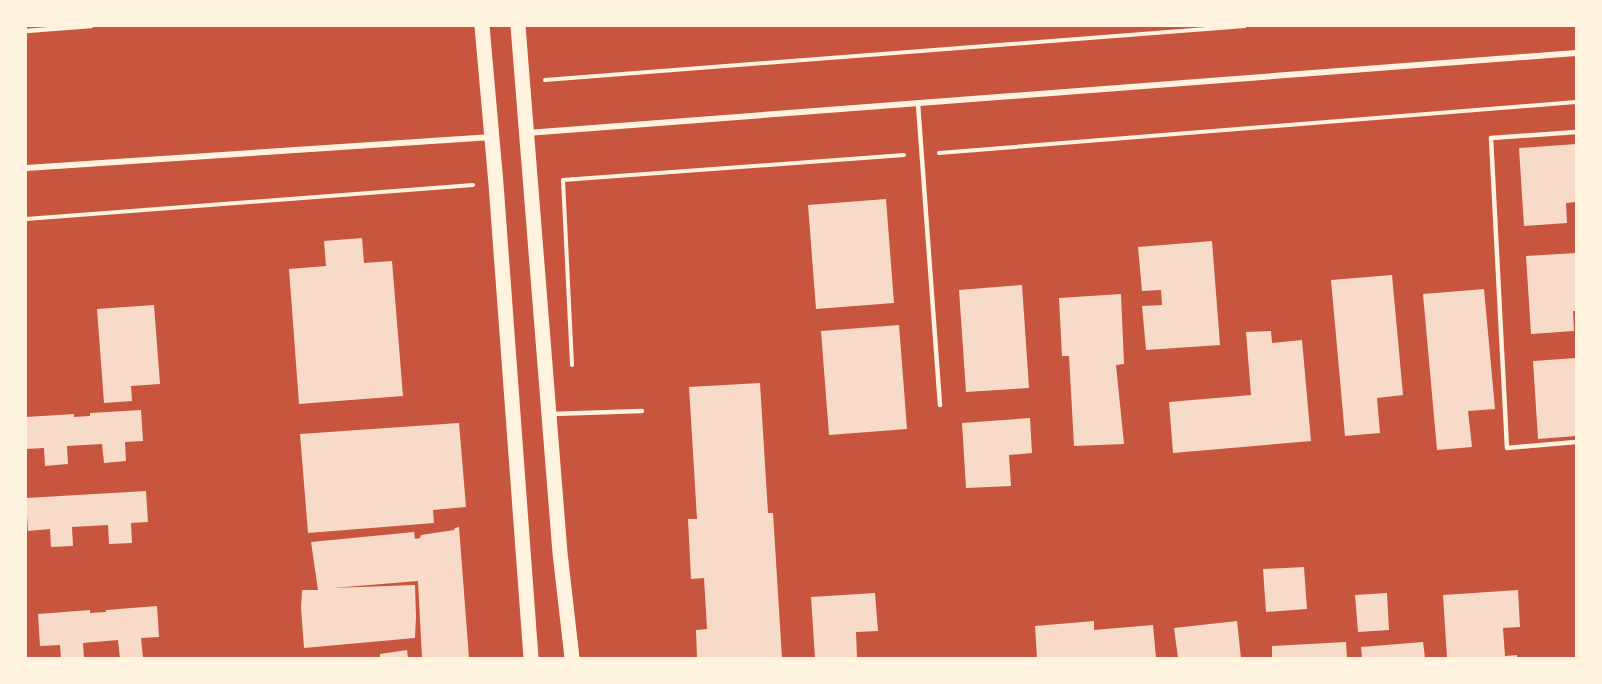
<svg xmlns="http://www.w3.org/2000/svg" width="1602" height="684" font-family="Literata,serif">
  <rect width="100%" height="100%" fill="#c8553d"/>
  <path fill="#f7dbc8" d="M 1576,144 L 1576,202 L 1566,203 L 1567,223 L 1524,226 L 1519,148 Z
    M 886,199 L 894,303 L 816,309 L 808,205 Z
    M 362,238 L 364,263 L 392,261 L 403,396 L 299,404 L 289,269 L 326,266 L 324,241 Z
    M 1212,241 L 1220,345 L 1146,350 L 1142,306 L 1162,305 L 1161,290 L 1142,291 L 1138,247 Z
    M 1576,253 L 1576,311 L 1573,311 L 1574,331 L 1531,334 L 1526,256 Z
    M 1392,275 L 1403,395 L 1377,398 L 1380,433 L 1345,436 L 1331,280 Z
    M 1022,285 L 1029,388 L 966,392 L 959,290 Z
    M 1484,289 L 1495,409 L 1468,411 L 1472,447 L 1437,450 L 1423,294 Z
    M 1121,294 L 1124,364 L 1116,365 L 1124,444 L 1074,446 L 1069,356 L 1062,356 L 1059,298 Z
    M 154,305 L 160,384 L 131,386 L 132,401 L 104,403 L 97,309 Z
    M 899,325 L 907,429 L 829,435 L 821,331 Z
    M 1271,331 L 1272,343 L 1302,340 L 1311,441 L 1173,453 L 1169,402 L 1251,395 L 1246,332 Z
    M 1576,358 L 1576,436 L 1538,439 L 1533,361 Z
    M 760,383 L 768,513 L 773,513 L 782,658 L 697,658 L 696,630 L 707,629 L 704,578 L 691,579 L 688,519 L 697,519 L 689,387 Z
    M 141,410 L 143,441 L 125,442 L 126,461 L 104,463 L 102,444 L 67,446 L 68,464 L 45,466 L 44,448 L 26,449 L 26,417 L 74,414 L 74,417 L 90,416 L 90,413 Z
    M 1030,418 L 1032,453 L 1009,455 L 1011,486 L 966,488 L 962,423 Z
    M 459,423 L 466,507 L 433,510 L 434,523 L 308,533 L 300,434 Z
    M 146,491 L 148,522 L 131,523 L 132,543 L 109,544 L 108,525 L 72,527 L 73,546 L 51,547 L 50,529 L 28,531 L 26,498 Z
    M 459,527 L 469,658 L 422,658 L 418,581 L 333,588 L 415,585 L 416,617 L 415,638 L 304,648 L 301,608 L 302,590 L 318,590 L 311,542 L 414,532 L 415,539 L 420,538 L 421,535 L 454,530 L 455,528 Z
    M 1304,567 L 1307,609 L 1266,612 L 1263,569 Z
    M 1518,590 L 1520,627 L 1503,628 L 1505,656 L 1517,655 L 1517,658 L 1447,658 L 1443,595 Z
    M 875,593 L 878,631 L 856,632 L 857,658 L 815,658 L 811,597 Z
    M 1387,593 L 1389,630 L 1358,632 L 1355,595 Z
    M 157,606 L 159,637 L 141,638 L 143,658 L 120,658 L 118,640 L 83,643 L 84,658 L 61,658 L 60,645 L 40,646 L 38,614 L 90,610 L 90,613 L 106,612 L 106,610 Z
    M 1094,621 L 1094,630 L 1153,625 L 1156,658 L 1037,658 L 1035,626 Z
    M 1237,621 L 1241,658 L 1178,658 L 1174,628 Z
    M 1346,642 L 1347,658 L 1272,658 L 1272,646 Z
    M 1423,642 L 1425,658 L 1362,658 L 1361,647 Z
    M 407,650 L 408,658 L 380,658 L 380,654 Z"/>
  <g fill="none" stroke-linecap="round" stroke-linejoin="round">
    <path stroke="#fff3e0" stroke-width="4" d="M 545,80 L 1245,26
      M 939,153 L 1576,102
      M 26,219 L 473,185
      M 572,365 L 563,180 L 904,155"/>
    <path stroke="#fff3e0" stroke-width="4.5" d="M 26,31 L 91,26
      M 918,104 L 940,405
      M 1576,132 L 1491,138 L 1507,448 L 1576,442
      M 552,414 L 642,411"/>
    <path stroke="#fff3e0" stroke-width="6" d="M 527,133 L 1576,53
      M 26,168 L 492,137"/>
    <path stroke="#fff3e0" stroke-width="15" d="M 482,26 L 496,184 L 531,658
      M 518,26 L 560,553 L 572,658"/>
  </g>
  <rect width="1602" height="684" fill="none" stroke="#fff3e0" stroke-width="54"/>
</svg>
